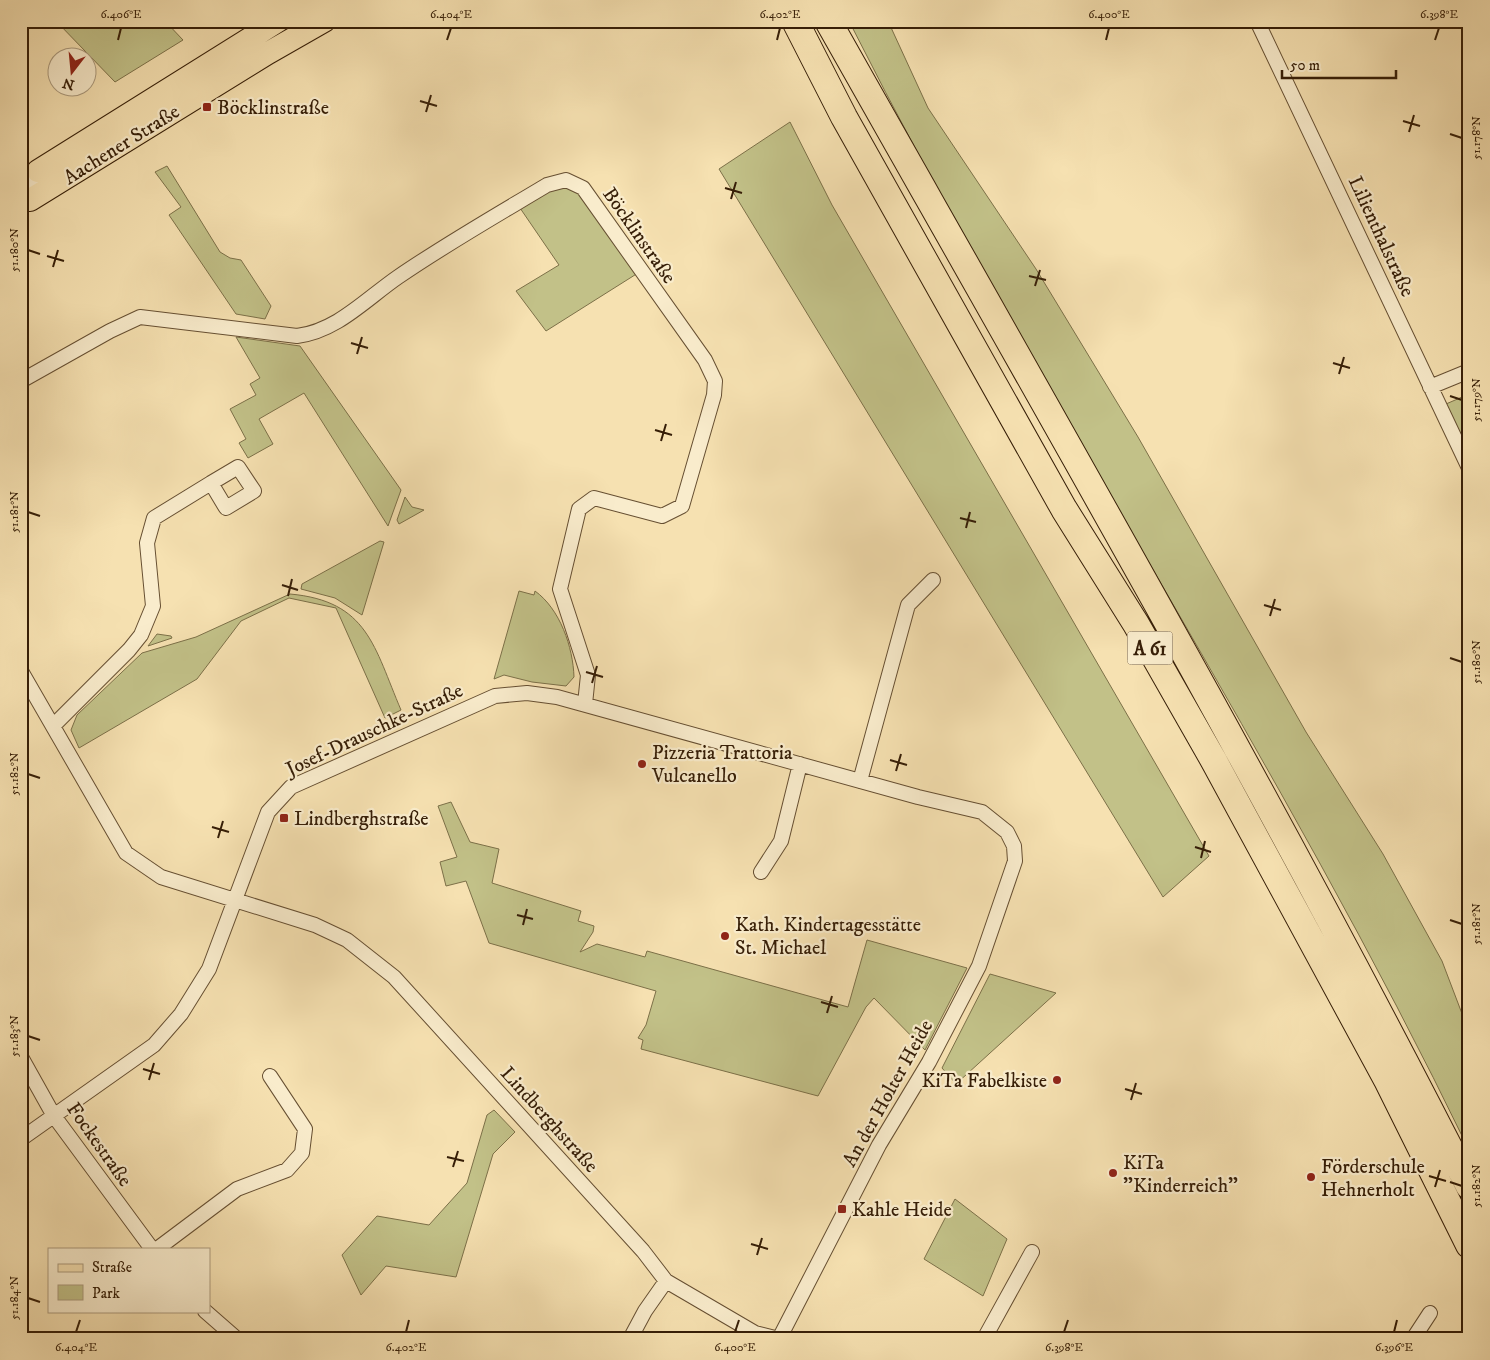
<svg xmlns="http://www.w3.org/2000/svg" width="1490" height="1360" font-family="'IM FELL DW Pica',serif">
  <rect width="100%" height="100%" fill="#f6e1b1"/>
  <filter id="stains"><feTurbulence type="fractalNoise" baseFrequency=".004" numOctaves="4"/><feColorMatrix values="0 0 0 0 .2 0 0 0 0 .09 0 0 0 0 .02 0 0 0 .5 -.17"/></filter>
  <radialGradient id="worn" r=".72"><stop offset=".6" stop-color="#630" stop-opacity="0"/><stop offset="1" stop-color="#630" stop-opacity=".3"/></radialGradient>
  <path fill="#c2c188" stroke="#7c7048" d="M 56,21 L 165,21 L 183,40 L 115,82 Z
    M 849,21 L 888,21 L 928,108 L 1036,269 L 1138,437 L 1306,732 L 1383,854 L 1442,961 L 1469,1032 L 1469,1150 C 1282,763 1042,404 849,21 Z
    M 790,122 L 832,205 L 1209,856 L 1163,897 L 719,169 Z
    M 167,166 L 220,252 L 230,258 L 241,260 L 271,306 L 265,319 L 236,314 L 169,215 L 181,207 L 155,172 Z
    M 564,187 L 580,192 L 638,273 L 546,331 L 516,291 L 559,265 L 520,208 L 551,189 Z
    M 236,337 L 300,346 L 401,490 L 388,526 L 304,393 L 259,419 L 273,444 L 248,458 L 239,443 L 246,439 L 230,409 L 256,395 L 250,384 L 260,378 Z
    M 1469,394 L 1469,451 L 1446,404 Z
    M 405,497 L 412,507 L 424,510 L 399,524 L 397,520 Z
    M 380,541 L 384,542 L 362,615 L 335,598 L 301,589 L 302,584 Z
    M 519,591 L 534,595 L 535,591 C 560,609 573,647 574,677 L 566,686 L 532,682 L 504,675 L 494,679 Z
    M 290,594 C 368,601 374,647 401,710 L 385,718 L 336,608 L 289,598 L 241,621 L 197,679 L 79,748 L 71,730 L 77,715 L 142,653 L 196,637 Z
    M 157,634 L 171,636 L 172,638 L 148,646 Z
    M 451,802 L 470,842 L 499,849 L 492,883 L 581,911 L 578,921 L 594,926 L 593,932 L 580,952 L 597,944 L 645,957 L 647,951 L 848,1007 L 867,940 L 967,968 L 925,1050 L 874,998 L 866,1007 L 818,1096 L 641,1049 L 643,1040 L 638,1038 L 646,1025 L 656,991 L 489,943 L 466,881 L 446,886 L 440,862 L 457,857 L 438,806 Z
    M 990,974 L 1056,993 L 956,1084 L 942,1068 Z
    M 494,1110 L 515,1132 L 493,1154 L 456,1277 L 386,1266 L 361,1295 L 342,1255 L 377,1216 L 429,1225 L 467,1183 L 487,1115 Z
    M 955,1199 L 1007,1239 L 983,1296 L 924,1259 Z"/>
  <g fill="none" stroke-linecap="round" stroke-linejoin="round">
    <g stroke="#664f32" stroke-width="16">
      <path id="minor" d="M 1257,21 L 1469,468
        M 21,381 L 110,331 L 140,317 L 297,336 C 337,331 366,299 398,277 C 446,244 497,215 547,185 L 566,180 L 583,188 L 705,360 L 715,381 L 714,395 L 682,506 L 662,516 L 594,498 L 579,509 L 560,589 L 588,675 L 585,704
        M 1430,387 L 1469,371
        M 21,671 L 126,853 L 161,877 L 315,925 L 347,940 L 394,977 L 643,1251 L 666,1281 L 755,1333 L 779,1339
        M 53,726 L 129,650 L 141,635 L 153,606 L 147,543 L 154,518 L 211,483 L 226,508 L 254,491 L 238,467 L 211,483
        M 860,781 L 908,605 L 933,580
        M 761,872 L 781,841 L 800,764
        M 21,1057 L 54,1116 L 152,1249
        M 21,1139 L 154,1045 L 181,1014 L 209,969 L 268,812 L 291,787 L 495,696 L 527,693 L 557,697 L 918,797 L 982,812 L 1007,832 L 1014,846 L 1015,861 L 979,966 L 929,1062 L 879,1145 L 779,1339
        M 157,1249 L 237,1189 L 287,1170 L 302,1153 L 305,1129 L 270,1076
        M 205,1311 L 237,1339
        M 630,1339 L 645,1311 L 666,1281
        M 984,1339 L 1032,1252
        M 1413,1339 L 1430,1313"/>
    </g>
    <g stroke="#361e07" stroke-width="22">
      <path id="secondary" d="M 21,184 L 38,171"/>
    </g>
    <g stroke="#361e07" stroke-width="24">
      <path id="primary" d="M 38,171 L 278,21
        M 30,200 L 268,53 L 324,21"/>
    </g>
    <g stroke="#361e07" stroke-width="28">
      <path id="motorway" d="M 795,21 L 844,117 L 1064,509 L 1136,624 L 1214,761 L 1387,1080 L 1469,1245
        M 828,21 C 1046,407 1268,791 1469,1186"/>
    </g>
    <use href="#minor" stroke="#f9eccc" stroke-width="14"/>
    <use href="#secondary" stroke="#f9eccc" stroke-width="20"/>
    <use href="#primary" stroke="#f6e1b1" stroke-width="22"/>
    <use href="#motorway" stroke="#f6e1b1" stroke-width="26"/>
  </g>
  <path fill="none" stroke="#361e07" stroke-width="2" d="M 118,40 L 121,28M 447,40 L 451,28M 777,40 L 780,28M 1106,40 L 1109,28M 1435,40 L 1439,28M 420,101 L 437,106M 426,112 L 431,95M 1403,121 L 1420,126M 1409,132 L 1414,115M 1450,134 L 1462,138M 725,188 L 742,193M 731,199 L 736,182M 28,250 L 40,254M 47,256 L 64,261M 53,267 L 58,250M 1029,276 L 1046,280M 1035,286 L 1040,270M 351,343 L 368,348M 357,354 L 362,337M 1333,363 L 1350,368M 1339,374 L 1344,357M 1450,396 L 1462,400M 655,430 L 672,435M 661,441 L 666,424M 28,512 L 40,516M 960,518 L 976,522M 966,528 L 970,512M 282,585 L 298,590M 288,596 L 292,579M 1264,605 L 1281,610M 1270,616 L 1275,599M 1450,658 L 1462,662M 586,672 L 603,677M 592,683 L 597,666M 890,760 L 907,765M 896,771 L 901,754M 28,774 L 40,778M 212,827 L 229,832M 218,838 L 223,821M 1195,847 L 1211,852M 1201,858 L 1205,841M 517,915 L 533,919M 1450,920 L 1462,924M 523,925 L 527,909M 821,1002 L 838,1007M 827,1013 L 832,996M 28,1036 L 40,1040M 143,1069 L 160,1074M 149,1080 L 154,1063M 1125,1089 L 1142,1094M 1131,1100 L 1136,1083M 447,1157 L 464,1161M 453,1167 L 458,1151M 1429,1176 L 1446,1181M 1450,1182 L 1462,1186M 1435,1187 L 1440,1170M 751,1244 L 768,1249M 757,1255 L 762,1238M 28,1298 L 40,1302M 76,1332 L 80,1320M 406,1332 L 409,1320M 735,1332 L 739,1320M 1064,1332 L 1068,1320M 1394,1332 L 1397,1320"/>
  <g fill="#8f2418" stroke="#f9eccc" stroke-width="2">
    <rect x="202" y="102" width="10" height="10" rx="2.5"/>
    <circle cx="642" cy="764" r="5"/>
    <rect x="279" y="813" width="10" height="10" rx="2.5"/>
    <circle cx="725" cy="936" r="5"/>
    <circle cx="1057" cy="1080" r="5"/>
    <circle cx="1113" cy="1173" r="5"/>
    <circle cx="1311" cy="1177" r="5"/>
    <rect x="837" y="1204" width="10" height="10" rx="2.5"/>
  </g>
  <g text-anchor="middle" stroke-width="4.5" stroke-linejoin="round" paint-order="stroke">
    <rect fill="#f9eccc" stroke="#705c42" stroke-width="1" x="1127.5" y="631.5" width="45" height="33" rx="4"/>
    <g font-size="19" font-weight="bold" fill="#361e07">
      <text x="1150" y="655">A 61</text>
    </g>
    <g font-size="20" fill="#361e07" stroke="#f9eccc" text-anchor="start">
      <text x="217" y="114">Böcklinstraße</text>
      <text x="652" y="759">Pizzeria Trattoria<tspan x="652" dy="23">Vulcanello</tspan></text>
      <text x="294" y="825">Lindberghstraße</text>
      <text x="735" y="931">Kath. Kindertagesstätte<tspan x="735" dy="23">St. Michael</tspan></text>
      <text x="1047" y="1087" text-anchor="end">KiTa Fabelkiste</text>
      <text x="1123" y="1169">KiTa<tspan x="1123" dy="23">"Kinderreich"</tspan></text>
      <text x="1321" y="1173">Förderschule<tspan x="1321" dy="23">Hehnerholt</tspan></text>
      <text x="852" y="1216">Kahle Heide</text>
    </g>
    <g font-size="20" fill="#361e07" stroke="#f9eccc">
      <text transform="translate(121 144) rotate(-32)" y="7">Aachener Straße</text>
      <text transform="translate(640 235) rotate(55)" y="7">Böcklinstraße</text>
      <text transform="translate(1382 236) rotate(65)" y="7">Lilienthalstraße</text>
      <text transform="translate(374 729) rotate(-25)" y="7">Josef-Drauschke-Straße</text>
      <text transform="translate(887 1093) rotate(-61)" y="7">An der Holter Heide</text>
      <text transform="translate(550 1119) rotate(48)" y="7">Lindberghstraße</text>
      <text transform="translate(100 1144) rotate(55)" y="7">Fockestraße</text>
    </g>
  </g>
  <rect width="1490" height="1360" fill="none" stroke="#f6e1b1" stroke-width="55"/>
  <rect x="48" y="1248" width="162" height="65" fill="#f9eccc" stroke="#ab9a7d"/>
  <rect x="58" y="1264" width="25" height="8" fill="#f6e1b1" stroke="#ab9a7d"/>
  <text x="92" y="1272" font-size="15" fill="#361e07">Straße</text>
  <rect x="58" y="1285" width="25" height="15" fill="#c2c188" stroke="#ab9a7d"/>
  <text x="92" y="1298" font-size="15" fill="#361e07">Park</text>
  <g transform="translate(72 72) rotate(196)"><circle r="24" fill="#f9eccc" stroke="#ab9a7d"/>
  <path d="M0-4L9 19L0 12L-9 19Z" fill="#8f2418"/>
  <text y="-8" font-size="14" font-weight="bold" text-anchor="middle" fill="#361e07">N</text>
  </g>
  <path d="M1282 70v8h114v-8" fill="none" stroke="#361e07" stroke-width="2.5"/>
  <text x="1290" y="70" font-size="15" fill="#361e07" stroke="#f9eccc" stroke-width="4" paint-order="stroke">50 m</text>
  <rect x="28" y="28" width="1434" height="1304" fill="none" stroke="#361e07" stroke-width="2"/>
  <g font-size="12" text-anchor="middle" fill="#361e07">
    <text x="121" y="18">6.406°E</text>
    <text x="451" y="18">6.404°E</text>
    <text x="780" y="18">6.402°E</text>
    <text x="1109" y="18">6.400°E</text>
    <text x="1439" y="18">6.398°E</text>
    <text transform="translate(1476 138) rotate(-90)" y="4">51.178°N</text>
    <text transform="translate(14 250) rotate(-90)" y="4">51.180°N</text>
    <text transform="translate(1476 400) rotate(-90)" y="4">51.179°N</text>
    <text transform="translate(14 512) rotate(-90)" y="4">51.181°N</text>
    <text transform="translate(1476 662) rotate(-90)" y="4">51.180°N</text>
    <text transform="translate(14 774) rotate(-90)" y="4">51.182°N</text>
    <text transform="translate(1476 924) rotate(-90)" y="4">51.181°N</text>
    <text transform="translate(14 1036) rotate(-90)" y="4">51.183°N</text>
    <text transform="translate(1476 1186) rotate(-90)" y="4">51.182°N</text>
    <text transform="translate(14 1298) rotate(-90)" y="4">51.184°N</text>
    <text x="76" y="1351">6.404°E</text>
    <text x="406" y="1351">6.402°E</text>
    <text x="735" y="1351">6.400°E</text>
    <text x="1064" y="1351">6.398°E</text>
    <text x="1394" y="1351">6.396°E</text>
  </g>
  <rect width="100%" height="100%" filter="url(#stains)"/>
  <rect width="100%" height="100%" fill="url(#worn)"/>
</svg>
